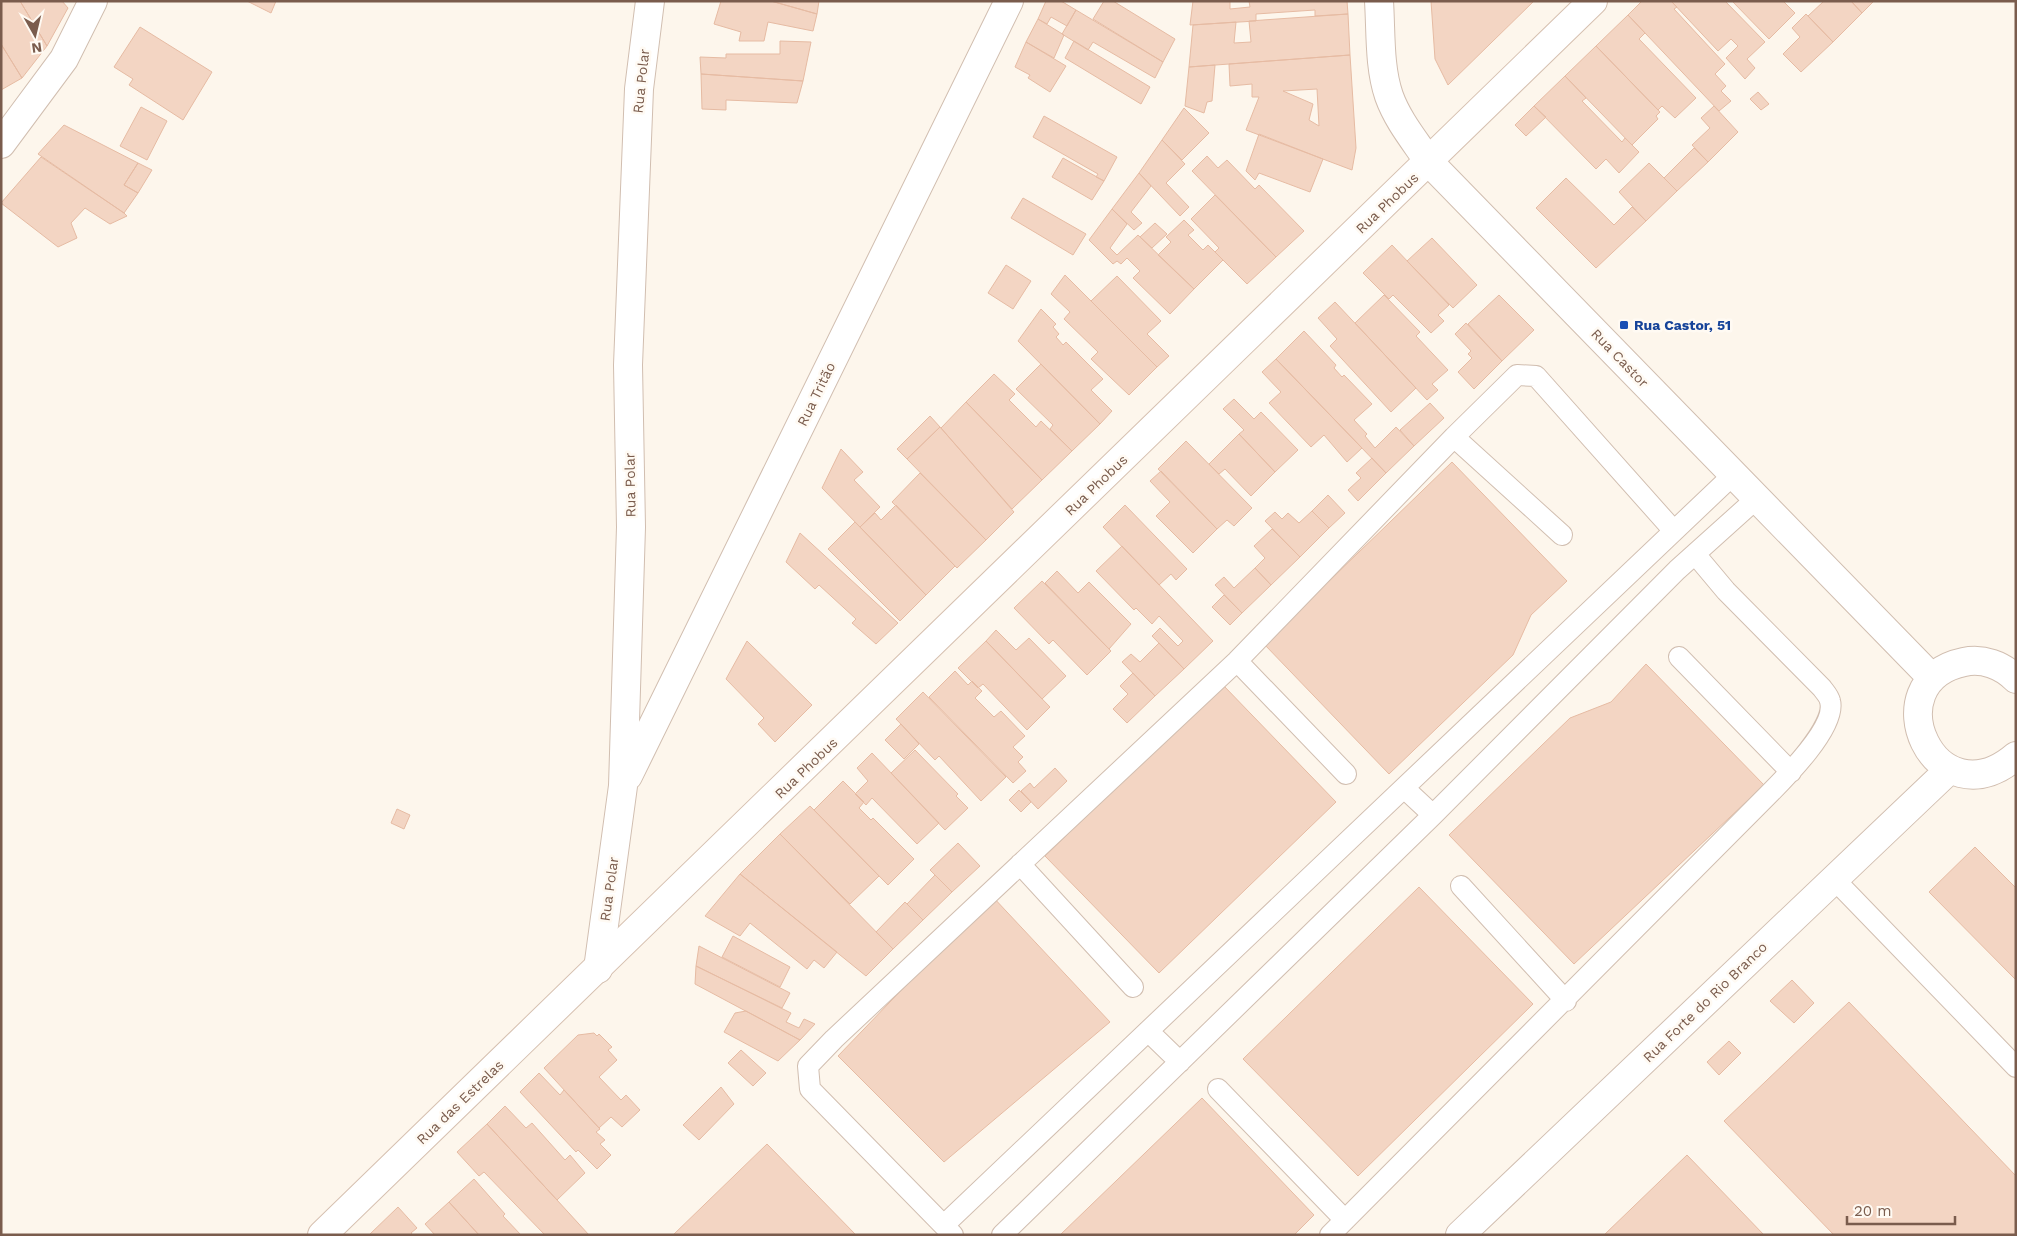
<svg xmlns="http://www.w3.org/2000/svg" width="2017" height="1236" font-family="'Work Sans',sans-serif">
  <rect width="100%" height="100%" fill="#fdf6ec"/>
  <path fill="#f3d5c3" stroke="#e6bba3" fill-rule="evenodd" d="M 1,1 L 20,1 L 47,46 L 22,78 L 1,44 Z
    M 20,1 L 62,1 L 68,8 L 47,46 Z
    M 247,1 L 276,1 L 271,13 Z
    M 721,1 L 771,1 L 817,14 L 813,31 L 768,22 L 764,41 L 739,41 L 741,32 L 714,24 Z
    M 771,1 L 819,1 L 817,14 Z
    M 1046,1 L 1061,1 L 1076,10 L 1067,26 L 1051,17 L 1047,24 L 1038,19 Z
    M 1104,1 L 1113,1 L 1175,39 L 1163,62 L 1093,19 Z
    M 1193,1 L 1230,1 L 1230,9 L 1250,7 L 1249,1 L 1347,1 L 1348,14 L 1315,16 L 1315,10 L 1256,14 L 1256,21 L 1190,25 Z
    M 1431,1 L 1534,1 L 1448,85 L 1435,59 Z
    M 1642,1 L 1671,1 L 1677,7 L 1674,9 L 1725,64 L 1715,74 L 1726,86 L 1721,91 L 1731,101 L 1719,111 L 1628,15 Z
    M 1671,1 L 1725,1 L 1765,42 L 1747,59 L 1755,68 L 1745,79 L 1726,58 L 1738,46 L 1731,39 L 1718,51 Z
    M 1732,1 L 1783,1 L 1795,13 L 1769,39 Z
    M 1824,1 L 1851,1 L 1862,13 L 1833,42 L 1808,16 Z
    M 1851,1 L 1874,1 L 1862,13 Z
    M 1076,10 L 1163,62 L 1155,78 L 1093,42 L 1088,50 L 1062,34 Z
    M 1348,14 L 1350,55 L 1189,67 L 1193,25 L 1236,22 L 1234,43 L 1251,42 L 1249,21 Z
    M 1806,14 L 1833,42 L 1801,72 L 1783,54 L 1800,37 L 1792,28 Z
    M 1628,15 L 1645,33 L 1639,39 L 1696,98 L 1675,118 L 1662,106 L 1658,110 L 1596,46 Z
    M 1038,19 L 1064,35 L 1054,58 L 1026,42 Z
    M 140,27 L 212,72 L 183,120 L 129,85 L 133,79 L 114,67 Z
    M 780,41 L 811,42 L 803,81 L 701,74 L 700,57 L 726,58 L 726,54 L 780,54 Z
    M 1074,41 L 1150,87 L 1141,104 L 1065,58 Z
    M 1026,42 L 1066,66 L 1050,92 L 1028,78 L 1030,75 L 1015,67 Z
    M 1,44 L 22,78 L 1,90 Z
    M 1596,46 L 1660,112 L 1656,116 L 1658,119 L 1632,145 L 1565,76 Z
    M 1350,55 L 1356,148 L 1352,170 L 1246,130 L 1259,97 L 1252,97 L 1252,84 L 1230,86 L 1229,64 ZM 1317,89 L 1319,126 L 1309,120 L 1313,104 L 1283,91 Z
    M 1215,65 L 1212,101 L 1207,102 L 1204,113 L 1185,106 L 1189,67 Z
    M 701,74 L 803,81 L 797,103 L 726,100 L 726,110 L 702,109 Z
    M 1565,76 L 1586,98 L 1582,101 L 1622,142 L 1625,138 L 1639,152 L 1619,173 L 1606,159 L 1596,169 L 1534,106 Z
    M 1758,92 L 1769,104 L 1761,110 L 1750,99 Z
    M 1534,106 L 1546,117 L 1526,136 L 1515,125 Z
    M 1714,106 L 1738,132 L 1708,162 L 1692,145 L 1710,128 L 1701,118 Z
    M 141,107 L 167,121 L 147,160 L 120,146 Z
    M 1184,108 L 1209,133 L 1182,160 L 1162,140 Z
    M 1044,116 L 1117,157 L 1104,181 L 1096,177 L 1098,174 L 1033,137 Z
    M 64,125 L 138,163 L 124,185 L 138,193 L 124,213 L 38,154 Z
    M 1259,134 L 1323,159 L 1310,192 L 1259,173 L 1255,180 L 1246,171 Z
    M 1162,140 L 1185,164 L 1166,183 L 1189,207 L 1180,216 L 1139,173 Z
    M 1694,148 L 1708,162 L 1677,191 L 1664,178 Z
    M 1207,156 L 1218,168 L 1227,160 L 1255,189 L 1259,185 L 1304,231 L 1276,257 L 1192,171 Z
    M 41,157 L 124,213 L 127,216 L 110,224 L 85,208 L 71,223 L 77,238 L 58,247 L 1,203 Z
    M 1063,158 L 1104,181 L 1092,200 L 1052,177 Z
    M 138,163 L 152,170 L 138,193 L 124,185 Z
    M 1649,163 L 1677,191 L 1646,221 L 1619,192 Z
    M 1139,173 L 1151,186 L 1131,212 L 1142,223 L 1134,230 L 1112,209 Z
    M 1566,178 L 1614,225 L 1632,207 L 1646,221 L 1596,268 L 1536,208 Z
    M 1215,195 L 1276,257 L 1247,284 L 1215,252 L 1219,248 L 1191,219 Z
    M 1023,198 L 1086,234 L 1073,255 L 1011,218 Z
    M 1112,209 L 1127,224 L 1110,248 L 1117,255 L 1138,235 L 1194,289 L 1170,314 L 1133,278 L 1140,271 L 1127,258 L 1121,264 L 1117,261 L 1113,264 L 1089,240 Z
    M 1184,220 L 1194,230 L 1188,235 L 1203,250 L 1208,245 L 1223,260 L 1194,289 L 1158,255 L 1171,242 L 1166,237 Z
    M 1155,223 L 1167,234 L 1152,248 L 1140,237 Z
    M 1432,238 L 1477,285 L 1453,308 L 1407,261 Z
    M 1392,245 L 1449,305 L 1438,315 L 1444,321 L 1431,333 L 1393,295 L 1389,299 L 1363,273 Z
    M 1006,265 L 1031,281 L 1013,309 L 988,293 Z
    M 1065,275 L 1157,367 L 1129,395 L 1091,359 L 1098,352 L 1064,319 L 1070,312 L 1051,294 Z
    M 1117,276 L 1161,321 L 1147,334 L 1169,356 L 1157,367 L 1091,301 Z
    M 1384,295 L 1420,332 L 1416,336 L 1448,370 L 1432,384 L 1438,390 L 1427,400 L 1355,323 Z
    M 1499,295 L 1534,330 L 1502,361 L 1468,324 Z
    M 1335,302 L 1416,388 L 1391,412 L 1330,346 L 1337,339 L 1318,318 Z
    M 1041,309 L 1056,324 L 1053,327 L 1059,334 L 1056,337 L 1063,345 L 1066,342 L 1103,379 L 1091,390 L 1112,411 L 1100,424 L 1018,341 Z
    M 1466,323 L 1502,361 L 1474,389 L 1458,372 L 1472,358 L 1468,354 L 1471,351 L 1455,334 Z
    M 1304,331 L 1336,365 L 1334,368 L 1342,377 L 1344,375 L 1372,404 L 1354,420 L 1367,434 L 1365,436 L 1375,448 L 1396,427 L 1414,446 L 1386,473 L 1276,359 Z
    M 1276,359 L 1362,448 L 1347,462 L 1324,435 L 1311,447 L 1269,403 L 1281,392 L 1262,372 Z
    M 1041,364 L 1100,424 L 1072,451 L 1050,429 L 1053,425 L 1016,389 Z
    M 994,374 L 1015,394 L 1009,400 L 1036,427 L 1041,421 L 1072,451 L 1042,480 L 966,402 Z
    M 1234,399 L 1254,419 L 1261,412 L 1298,450 L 1275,472 L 1239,434 L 1244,430 L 1223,409 Z
    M 966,402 L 1042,480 L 1012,509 L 941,428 Z
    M 1430,403 L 1444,418 L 1414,446 L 1400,430 Z
    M 930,416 L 940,427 L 907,459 L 897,449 Z
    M 940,427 L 1014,512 L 986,540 L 907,459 Z
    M 1239,434 L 1275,472 L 1251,496 L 1225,469 L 1219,474 L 1209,464 Z
    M 1186,441 L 1252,508 L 1234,526 L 1227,520 L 1217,529 L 1158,469 Z
    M 841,449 L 863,472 L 854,480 L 880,507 L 860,527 L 822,488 Z
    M 1372,458 L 1386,473 L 1358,501 L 1348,490 L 1361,478 L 1356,473 Z
    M 1452,462 L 1567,581 L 1531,615 L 1513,655 L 1389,774 L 1264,644 Z
    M 1161,471 L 1217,529 L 1193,553 L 1156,516 L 1170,502 L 1150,481 Z
    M 920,473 L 986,540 L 957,568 L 892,502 Z
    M 1328,495 L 1345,513 L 1329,528 L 1312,511 Z
    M 896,505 L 955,566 L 926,595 L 860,527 L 875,513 L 881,520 Z
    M 1125,505 L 1187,569 L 1176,580 L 1171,574 L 1159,585 L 1103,527 Z
    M 1312,511 L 1329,528 L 1300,557 L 1265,521 L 1275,512 L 1282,519 L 1288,513 L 1299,523 Z
    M 855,522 L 926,595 L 900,621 L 828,549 Z
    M 1272,529 L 1300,557 L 1271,585 L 1255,568 L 1265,558 L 1254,546 Z
    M 800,533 L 898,623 L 876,644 L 852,623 L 856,619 L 819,585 L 815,589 L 786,562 Z
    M 1122,546 L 1213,641 L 1184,669 L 1152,636 L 1160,628 L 1178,646 L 1183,641 L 1159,616 L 1152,624 L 1136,608 L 1134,610 L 1096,571 Z
    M 1255,568 L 1271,585 L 1242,613 L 1215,585 L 1224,577 L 1234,588 Z
    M 1057,571 L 1078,593 L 1089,582 L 1131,624 L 1109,649 L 1045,583 Z
    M 1042,581 L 1111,651 L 1087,675 L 1053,640 L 1049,644 L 1014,608 Z
    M 1224,595 L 1242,613 L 1230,625 L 1212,607 Z
    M 996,630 L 1016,650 L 1029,638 L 1066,676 L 1042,699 L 986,641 Z
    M 747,641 L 812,705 L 775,742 L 758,724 L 764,718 L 726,679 Z
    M 986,641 L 1050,707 L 1027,730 L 983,684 L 978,688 L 958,668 Z
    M 1159,643 L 1184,669 L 1155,696 L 1122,662 L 1131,654 L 1140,662 Z
    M 1646,664 L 1764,785 L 1574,964 L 1449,835 L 1570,718 L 1611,702 Z
    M 955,671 L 968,685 L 972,681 L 982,691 L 975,698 L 994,717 L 1001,711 L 1025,736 L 1013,747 L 1023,757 L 1018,762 L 1026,771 L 1013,783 L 929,697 Z
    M 1133,673 L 1155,696 L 1127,723 L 1113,709 L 1128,694 L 1120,686 Z
    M 1223,685 L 1336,802 L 1159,973 L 1045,856 Z
    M 923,692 L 1006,777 L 981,801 L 939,756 L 935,760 L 896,719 Z
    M 901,724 L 919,744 L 904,759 L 885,740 Z
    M 915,750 L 958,794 L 956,796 L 968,808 L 945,830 L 891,773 Z
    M 872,753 L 939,823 L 917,844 L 872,798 L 866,805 L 855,794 L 868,781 L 857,768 Z
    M 1055,768 L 1067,781 L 1038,809 L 1021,791 L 1030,783 L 1034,788 Z
    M 843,781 L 864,802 L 859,808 L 871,820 L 873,818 L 914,859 L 888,885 L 814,810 Z
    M 1019,790 L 1031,802 L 1021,812 L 1009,800 Z
    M 810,806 L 879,876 L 850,904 L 780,834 Z
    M 397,809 L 410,815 L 404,829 L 391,823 Z
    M 780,834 L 893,949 L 866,976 L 740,874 Z
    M 958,843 L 980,866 L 952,892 L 930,870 Z
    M 1975,847 L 2016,888 L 2016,980 L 1929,892 Z
    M 740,874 L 837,952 L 824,968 L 814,960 L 807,969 L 750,923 L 740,936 L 705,916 Z
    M 935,875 L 952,892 L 923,920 L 907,904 Z
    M 1419,887 L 1533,1004 L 1358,1176 L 1243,1059 Z
    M 992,896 L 1110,1022 L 944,1162 L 838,1056 Z
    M 905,902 L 923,920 L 893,949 L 876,932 Z
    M 733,936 L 790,967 L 780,987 L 722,957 Z
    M 699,946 L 790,993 L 782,1008 L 696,966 Z
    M 696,966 L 791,1013 L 786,1022 L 799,1028 L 804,1019 L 815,1024 L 800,1040 L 695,984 Z
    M 1792,980 L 1814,1003 L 1794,1023 L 1770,1001 Z
    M 1849,1002 L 2016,1176 L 2016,1235 L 1834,1235 L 1724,1121 Z
    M 746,1011 L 800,1040 L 778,1061 L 724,1032 L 735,1013 Z
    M 594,1033 L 597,1036 L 599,1034 L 612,1047 L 608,1050 L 617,1060 L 599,1077 L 621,1100 L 626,1095 L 640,1110 L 622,1127 L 611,1117 L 599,1128 L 544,1068 L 578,1035 Z
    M 1729,1041 L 1741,1053 L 1719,1075 L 1707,1062 Z
    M 741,1050 L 766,1073 L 753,1086 L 728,1063 Z
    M 539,1073 L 560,1095 L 564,1090 L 600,1129 L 596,1132 L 605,1140 L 600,1144 L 611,1155 L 597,1169 L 578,1150 L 576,1152 L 520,1092 Z
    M 721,1087 L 734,1104 L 699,1140 L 683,1125 Z
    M 1202,1098 L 1314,1215 L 1294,1235 L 1060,1235 Z
    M 505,1106 L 526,1128 L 532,1123 L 565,1160 L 570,1155 L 585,1173 L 557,1200 L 487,1124 Z
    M 487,1124 L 557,1200 L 589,1235 L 545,1235 L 484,1172 L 479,1176 L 457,1152 Z
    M 767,1144 L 856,1235 L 673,1235 Z
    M 1687,1155 L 1764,1235 L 1604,1235 Z
    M 474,1179 L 505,1214 L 503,1216 L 521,1235 L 479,1235 L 449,1202 Z
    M 449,1202 L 479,1235 L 435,1235 L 425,1224 Z
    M 398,1207 L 417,1228 L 411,1233 L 413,1235 L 369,1235 Z"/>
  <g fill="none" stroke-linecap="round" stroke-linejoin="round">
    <g stroke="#d1beb0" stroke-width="22">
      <path id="lane" d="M 1454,437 L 1517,375 L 1536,376 L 1674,531
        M 1679,657 L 1791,772
        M 1237,661 L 1346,774
        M 1404,788 L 1433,815
        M 1020,864 L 1133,987
        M 1834,879 L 2016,1067
        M 1461,886 L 1566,1001
        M 1148,1031 L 1180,1062
        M 1218,1089 L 1345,1220
        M 944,1225 L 1734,474
        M 953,1235 L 810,1089 L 808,1066 L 834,1039 L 1237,661 L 1454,437 L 1562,535
        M 1002,1235 L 1433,815 L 1677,570 L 1756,499
        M 1330,1235 L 1768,795 C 1785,778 1837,726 1830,701 C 1829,696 1824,691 1822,688 L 1726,591 L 1695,554"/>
    </g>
    <g stroke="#d1beb0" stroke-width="30">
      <path id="street" d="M 1379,1 C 1381,32 1379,67 1389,96 C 1398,121 1415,141 1429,162 L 1932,678
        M 1,144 L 64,59 L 93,1
        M 2016,679 C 2002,665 1983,658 1964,662 C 1871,681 1935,825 2016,756
        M 628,776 L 1009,1
        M 598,969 L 623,786 L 631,527 L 628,365 L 639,89 L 650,1
        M 1460,1235 L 1950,769"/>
    </g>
    <g stroke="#d6c0b0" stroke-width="30">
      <path id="secondary" d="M 322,1235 L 1593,1"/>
    </g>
    <use href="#lane" stroke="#fff" stroke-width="20"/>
    <use href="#street" stroke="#fff" stroke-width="28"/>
    <use href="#secondary" stroke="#fff" stroke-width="28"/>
  </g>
  <rect fill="#1a4fb4" stroke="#fffaf3" stroke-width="2" x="1619" y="320" width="10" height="10" rx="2.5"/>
  <g text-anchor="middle" stroke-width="5" stroke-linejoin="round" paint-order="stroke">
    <g font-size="14" fill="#7a5c4d" stroke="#fffaf3">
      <text transform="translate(641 81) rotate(-84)" y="5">Rua Polar</text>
      <text transform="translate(1387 203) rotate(-44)" y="5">Rua Phobus</text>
      <text transform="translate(1620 358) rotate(46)" y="5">Rua Castor</text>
      <text transform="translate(816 394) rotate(-64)" y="5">Rua Tritão</text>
      <text transform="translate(630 485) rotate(-91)" y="5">Rua Polar</text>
      <text transform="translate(1096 485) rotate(-44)" y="5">Rua Phobus</text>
      <text transform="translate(806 768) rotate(-44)" y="5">Rua Phobus</text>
      <text transform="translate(609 889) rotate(-82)" y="5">Rua Polar</text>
      <text transform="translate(1705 1002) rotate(-44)" y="5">Rua Forte do Rio Branco</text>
      <text transform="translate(460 1102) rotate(-44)" y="5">Rua das Estrelas</text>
    </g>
    <g font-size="14" font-weight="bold" fill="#164399" stroke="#fffaf3" text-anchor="start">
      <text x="1634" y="330">Rua Castor, 51</text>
    </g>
  </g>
  <rect width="2017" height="1236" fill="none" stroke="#7a5c4d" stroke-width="5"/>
  <g transform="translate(35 35) rotate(172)" stroke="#fffaf3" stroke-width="4" paint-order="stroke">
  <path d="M0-4L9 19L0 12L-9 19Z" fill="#7a5c4d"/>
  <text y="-8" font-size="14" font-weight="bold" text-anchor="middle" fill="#7a5c4d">N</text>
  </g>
  <path d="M1847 1216v8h108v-8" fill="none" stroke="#7a5c4d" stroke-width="2.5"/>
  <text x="1854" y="1216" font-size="15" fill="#7a5c4d" stroke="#fffaf3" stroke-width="4" paint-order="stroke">20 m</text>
</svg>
